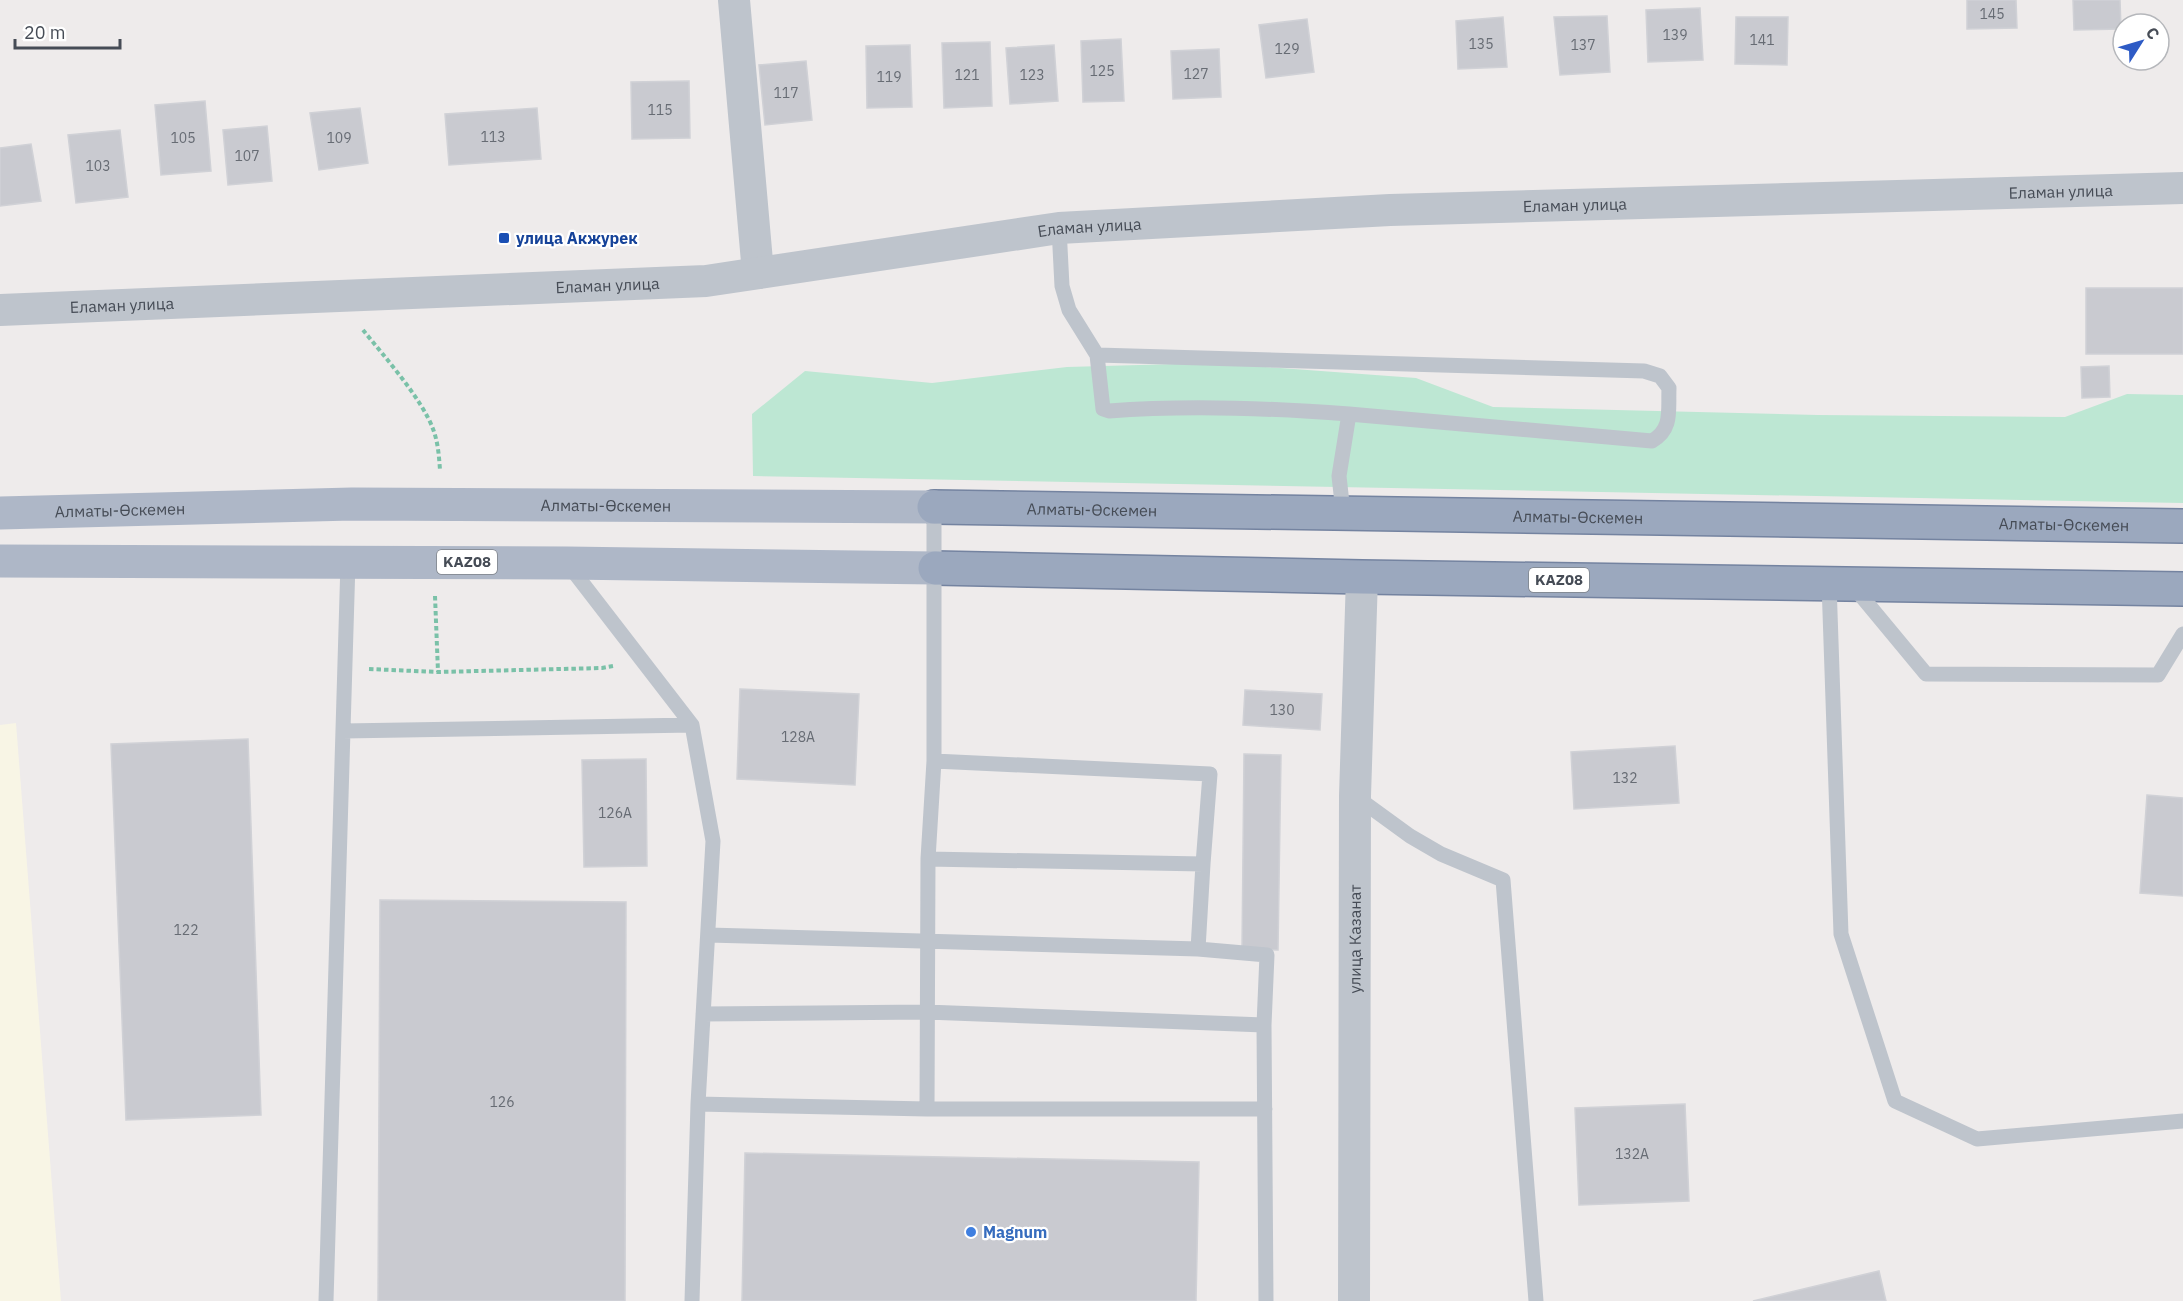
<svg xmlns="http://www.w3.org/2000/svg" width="2183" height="1301" font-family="'IBM Plex Sans',sans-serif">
  <rect width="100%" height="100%" fill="#eeebeb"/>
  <path fill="#f8f5e5" d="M 16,723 L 61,1301 L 0,1301 L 0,725 Z"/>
  <path fill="#bde7d3" d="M 1212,363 L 1416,378 L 1493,407 L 1818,415 L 2065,417 L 2127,394 L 2183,395 L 2183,503 L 753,476 L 752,414 L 805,371 L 932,383 L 1067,367 Z"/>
  <path fill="#c9cad0" stroke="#d0d1d6" stroke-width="1.5" d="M 1967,0 L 2016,0 L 2017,28 L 1967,29 Z
    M 2073,0 L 2120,0 L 2121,29 L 2074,30 Z
    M 1700,8 L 1703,60 L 1648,62 L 1646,10 Z
    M 1607,16 L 1610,72 L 1560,75 L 1554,17 Z
    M 1503,17 L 1507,67 L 1458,69 L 1456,21 Z
    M 1736,17 L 1788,17 L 1787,65 L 1735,64 Z
    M 1307,19 L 1314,72 L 1266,78 L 1259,25 Z
    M 1121,39 L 1124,101 L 1083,102 L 1081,41 Z
    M 990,42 L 992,106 L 944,108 L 942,43 Z
    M 910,45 L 912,107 L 867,108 L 866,46 Z
    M 1054,45 L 1058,101 L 1010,104 L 1006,48 Z
    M 1219,49 L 1221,97 L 1173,99 L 1171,51 Z
    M 806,61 L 812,120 L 765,125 L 759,65 Z
    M 689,81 L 690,138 L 632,139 L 631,82 Z
    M 205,101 L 211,171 L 161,175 L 155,105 Z
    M 360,108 L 368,163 L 319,170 L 310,113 Z
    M 537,108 L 541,159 L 449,165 L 445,114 Z
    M 267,126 L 272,181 L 228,185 L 223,130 Z
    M 120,130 L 128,197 L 76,203 L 68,135 Z
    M 31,144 L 41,201 L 0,206 L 0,148 Z
    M 2086,288 L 2183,288 L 2183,354 L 2086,354 Z
    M 2109,366 L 2110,397 L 2082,398 L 2081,367 Z
    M 740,689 L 859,694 L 855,785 L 737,779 Z
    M 1245,690 L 1322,694 L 1320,730 L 1243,725 Z
    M 248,739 L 261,1115 L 126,1120 L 111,744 Z
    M 1675,746 L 1679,803 L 1574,809 L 1571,752 Z
    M 1244,754 L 1281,755 L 1278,950 L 1242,949 Z
    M 646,759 L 647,866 L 584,867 L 582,760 Z
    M 2147,795 L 2183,798 L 2183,896 L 2140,893 Z
    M 380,900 L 626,902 L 625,1301 L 378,1301 Z
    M 1685,1104 L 1689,1201 L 1579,1205 L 1575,1108 Z
    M 745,1153 L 1199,1162 L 1196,1301 L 742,1301 Z
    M 1879,1271 L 1886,1301 L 1753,1301 Z"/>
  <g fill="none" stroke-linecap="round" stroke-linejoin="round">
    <g stroke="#7483a0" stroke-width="36">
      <g id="trunk">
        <path id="s4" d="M 934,507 L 2183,526"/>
        <path d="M 935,568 L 1362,577 L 2183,589"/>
      </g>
    </g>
    <path stroke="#7ac1a8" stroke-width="4" stroke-dasharray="4.5 3" stroke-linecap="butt" d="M 363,330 C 384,356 422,399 433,429 C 438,442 439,456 440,470
      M 435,596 L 438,672
      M 369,669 L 438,672 L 602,668 L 613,666"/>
    <path stroke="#bec4cc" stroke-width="15" d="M 1059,228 L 1062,286 L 1069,310 L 1097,355 L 1103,409 L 1109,411 C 1188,405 1270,408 1349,414 L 1339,476 L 1343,512
      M 1097,355 L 1644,371 L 1660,376 L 1669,388 C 1668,410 1673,429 1652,441 L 1349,414
      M 567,563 L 692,725 L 713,841 L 698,1104 L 692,1301
      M 1829,583 L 1841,934 L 1895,1101 L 1977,1139 L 2183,1121
      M 1853,586 L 1926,674 L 2158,675 L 2183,634
      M 343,731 L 692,725
      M 1355,796 L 1410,836 L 1441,854 L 1503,880 L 1536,1301
      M 928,859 L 1203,864 L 1210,774 L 934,761
      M 708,935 L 1198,949 L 1267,955 L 1264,1025
      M 1198,949 L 1203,864
      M 703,1014 L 926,1012 L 1264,1025 L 1266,1301
      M 698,1104 L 927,1109 L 928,859 L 934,761 L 934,507
      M 927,1109 L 1265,1109
      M 326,1301 L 348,562"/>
    <g stroke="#bec4cc" stroke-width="32">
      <path d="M 734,0 L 758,273"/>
      <path id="s1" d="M 0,310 L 706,281 L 1059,228 L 1390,210 L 2183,188"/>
      <path id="s2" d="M 1354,1301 L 1355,796 L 1362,577"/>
    </g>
    <g stroke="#aeb7c7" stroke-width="33">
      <path id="s3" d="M 0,513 L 352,504 L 934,507"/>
      <path d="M 0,561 L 567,563 L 935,568"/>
    </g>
    <use href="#trunk" stroke="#9ba8be" stroke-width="33"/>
  </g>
  <rect fill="#1a4fb4" stroke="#fff" stroke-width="2" x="498" y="232" width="12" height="12" rx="3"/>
  <circle fill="#3f7fe0" stroke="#fff" stroke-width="2" cx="971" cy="1232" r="6"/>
  <g text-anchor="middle" stroke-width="4.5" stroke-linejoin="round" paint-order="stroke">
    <g font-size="14" fill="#676c74">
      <text x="1992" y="19">145</text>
      <text x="1675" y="40">139</text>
      <text x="1762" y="45">141</text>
      <text x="1481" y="49">135</text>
      <text x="1583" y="50">137</text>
      <text x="1287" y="54">129</text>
      <text x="1102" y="76">125</text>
      <text x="1196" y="79">127</text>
      <text x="967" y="80">121</text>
      <text x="1032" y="80">123</text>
      <text x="889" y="82">119</text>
      <text x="786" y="98">117</text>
      <text x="660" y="115">115</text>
      <text x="493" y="142">113</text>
      <text x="183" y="143">105</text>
      <text x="339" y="143">109</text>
      <text x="247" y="161">107</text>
      <text x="98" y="171">103</text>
      <text x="1282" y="715">130</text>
      <text x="798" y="742">128А</text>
      <text x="1625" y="783">132</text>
      <text x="615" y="818">126А</text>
      <text x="186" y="935">122</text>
      <text x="502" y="1107">126</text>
      <text x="1632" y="1159">132А</text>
    </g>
    <g fill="#fff" stroke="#7e8289" stroke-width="1.5">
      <rect x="437" y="550" width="60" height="24" rx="4.5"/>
      <rect x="1529" y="568" width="60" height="24" rx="4.5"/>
    </g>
    <g font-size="15" font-weight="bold" fill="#464c56">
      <text x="467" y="567">KAZ08</text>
      <text x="1559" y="585">KAZ08</text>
    </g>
    <g font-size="16" fill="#464c56" stroke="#fff">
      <text dy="6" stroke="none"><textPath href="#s1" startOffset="2066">Еламан улица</textPath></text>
      <text dy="6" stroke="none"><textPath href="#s1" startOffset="1580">Еламан улица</textPath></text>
      <text dy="6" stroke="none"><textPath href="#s1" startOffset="1094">Еламан улица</textPath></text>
      <text dy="6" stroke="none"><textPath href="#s1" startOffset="608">Еламан улица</textPath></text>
      <text dy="6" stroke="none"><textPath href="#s1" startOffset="122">Еламан улица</textPath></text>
      <text dy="6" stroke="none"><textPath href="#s3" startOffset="606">Алматы-Өскемен</textPath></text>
      <text dy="6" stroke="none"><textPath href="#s4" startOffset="158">Алматы-Өскемен</textPath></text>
      <text dy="6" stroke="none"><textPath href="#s3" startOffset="120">Алматы-Өскемен</textPath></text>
      <text dy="6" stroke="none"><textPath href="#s4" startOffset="644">Алматы-Өскемен</textPath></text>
      <text dy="6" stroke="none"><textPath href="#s4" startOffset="1130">Алматы-Өскемен</textPath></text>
      <text dy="6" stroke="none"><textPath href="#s2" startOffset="362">улица Казанат</textPath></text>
    </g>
    <g font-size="16" font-weight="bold" fill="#164399" stroke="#fff" text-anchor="start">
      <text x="516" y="244">улица Акжурек</text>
    </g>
    <g font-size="16" font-weight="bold" fill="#366cbe" stroke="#fff" text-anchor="start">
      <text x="983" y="1238">Magnum</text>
    </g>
  </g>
  <g transform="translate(2141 42) rotate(53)"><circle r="28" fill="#ffffff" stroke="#b5b7bb" stroke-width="1.5"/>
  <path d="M0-4.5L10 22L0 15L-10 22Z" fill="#2e5bc5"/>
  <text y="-9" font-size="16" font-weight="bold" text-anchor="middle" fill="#464c56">С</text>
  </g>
  <path d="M15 39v9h105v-9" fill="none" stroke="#464c56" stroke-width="3"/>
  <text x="24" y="39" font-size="18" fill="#464c56" stroke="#ffffff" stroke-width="4.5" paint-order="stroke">20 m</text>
</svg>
